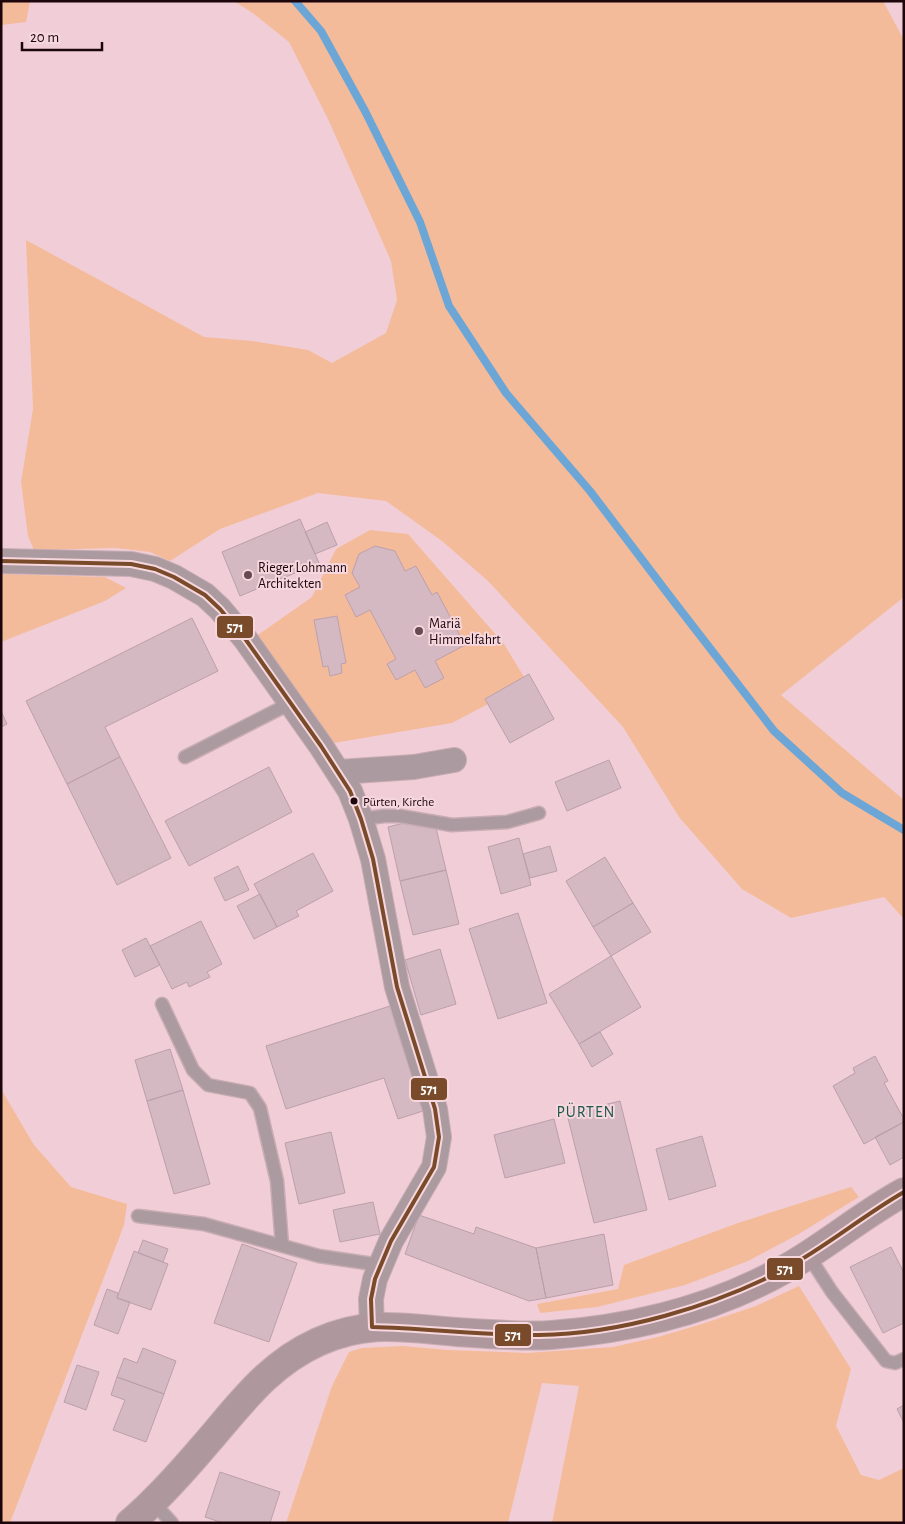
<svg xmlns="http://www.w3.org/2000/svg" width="905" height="1524" font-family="'Alegreya Sans',sans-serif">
  <rect width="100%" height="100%" fill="#f1ced7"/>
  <path fill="#f3bb99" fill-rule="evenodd" d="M 1,1 L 30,1 L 26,22 L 1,25 Z
    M 234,1 L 883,1 L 904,40 L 904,597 L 781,695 L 904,800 L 904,919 L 884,897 L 791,918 L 742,889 L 679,817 L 623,727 L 488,581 L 442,541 L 386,501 L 318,493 L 220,529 L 170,561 L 150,552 L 116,548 L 34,550 L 28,536 L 21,482 L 33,409 L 26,240 L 204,337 L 252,341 L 308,350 L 332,363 L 386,333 L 397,300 L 391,261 L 328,119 L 289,42 L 254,14 Z
    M 370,530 L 408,534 L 504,644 L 524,677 L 486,698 L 488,704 L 452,723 L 328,744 L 255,637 L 312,597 L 336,549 ZM 375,546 L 395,551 L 405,571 L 416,566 L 432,595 L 437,592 L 465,644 L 435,661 L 443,678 L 425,688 L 415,670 L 396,680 L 387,664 L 396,659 L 370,610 L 356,617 L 345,595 L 360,587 L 352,573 L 359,554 ZM 337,616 L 346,663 L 341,664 L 342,673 L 330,676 L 328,666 L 323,667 L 314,620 Z
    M 1,574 L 105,577 L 126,588 L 105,601 L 1,642 Z
    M 1,1089 L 34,1145 L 71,1187 L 127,1204 L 124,1225 L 10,1523 L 1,1523 Z
    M 851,1187 L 859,1197 L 797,1235 L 748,1261 L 685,1285 L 597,1307 L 540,1313 L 537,1304 L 618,1289 L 624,1265 L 738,1223 Z
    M 799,1286 L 851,1369 L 836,1426 L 861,1475 L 879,1480 L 904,1468 L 904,1523 L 552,1523 L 579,1386 L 542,1383 L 508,1523 L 286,1523 L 332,1386 L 349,1352 L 362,1348 L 403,1346 L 448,1350 L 527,1353 L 613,1347 L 658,1337 L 702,1324 L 756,1306 Z"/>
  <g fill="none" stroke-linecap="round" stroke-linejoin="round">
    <path stroke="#6ba6d7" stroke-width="8" d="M 295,1 L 321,31 L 365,111 L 420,222 L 449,306 L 506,393 L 590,491 L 675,603 L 774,731 L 842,793 L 904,830"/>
  </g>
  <path fill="#d4b8c2" stroke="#bb9faa" d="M 300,519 L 319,563 L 240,596 L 222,552 Z
    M 327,522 L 337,545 L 315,554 L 305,532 Z
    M 375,546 L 395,551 L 405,571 L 416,566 L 432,595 L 437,592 L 465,645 L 435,661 L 444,678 L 425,688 L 415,670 L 396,680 L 387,664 L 396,659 L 370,610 L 356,617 L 345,595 L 360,587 L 352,573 L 359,554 Z
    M 337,616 L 346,663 L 341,664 L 342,673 L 330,676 L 328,666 L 323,667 L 314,620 Z
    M 192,618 L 218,671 L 105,727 L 120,757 L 67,784 L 26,701 Z
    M 529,674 L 554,719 L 510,743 L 485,699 Z
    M 1,711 L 7,724 L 1,727 Z
    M 120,757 L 171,858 L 117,885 L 67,784 Z
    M 609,760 L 621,788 L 567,811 L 555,782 Z
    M 269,767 L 292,812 L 189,866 L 165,821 Z
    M 408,822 L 436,828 L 446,870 L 400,881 L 388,827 Z
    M 519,838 L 531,885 L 501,894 L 488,847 Z
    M 550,846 L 557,871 L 530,878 L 523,854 Z
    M 313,853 L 333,891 L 296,911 L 299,916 L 277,927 L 254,884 Z
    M 605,857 L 633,903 L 593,927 L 566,881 Z
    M 238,866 L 249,890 L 225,901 L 214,878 Z
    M 446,870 L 459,924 L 413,935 L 400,881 Z
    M 260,894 L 277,927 L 254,939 L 237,906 Z
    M 633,903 L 651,932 L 611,956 L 593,927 Z
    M 518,913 L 547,1003 L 498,1019 L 469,929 Z
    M 201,921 L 222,964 L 207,972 L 210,977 L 189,987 L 187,982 L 172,989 L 150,946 Z
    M 146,938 L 160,965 L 135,977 L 122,950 Z
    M 440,949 L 456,1004 L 421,1015 L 405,960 Z
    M 611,956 L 641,1007 L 579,1044 L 549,994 Z
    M 390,1006 L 423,1111 L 398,1119 L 384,1078 L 286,1109 L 266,1046 Z
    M 600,1032 L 613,1054 L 592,1067 L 579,1044 Z
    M 170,1049 L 183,1090 L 147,1101 L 135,1060 Z
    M 875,1056 L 888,1081 L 884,1083 L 904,1119 L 904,1122 L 864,1144 L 833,1086 L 855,1073 L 853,1068 Z
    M 183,1090 L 210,1184 L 174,1194 L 147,1101 Z
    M 620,1101 L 647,1210 L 594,1223 L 567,1114 Z
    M 554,1119 L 565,1163 L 505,1178 L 494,1135 Z
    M 904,1122 L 904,1157 L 890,1165 L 875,1137 Z
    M 331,1132 L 345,1193 L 299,1204 L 285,1143 Z
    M 702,1136 L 716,1186 L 669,1200 L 656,1149 Z
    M 373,1202 L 380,1234 L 340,1242 L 333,1210 Z
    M 419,1215 L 474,1234 L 476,1227 L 536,1248 L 546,1298 L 529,1301 L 405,1254 Z
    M 604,1234 L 613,1285 L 546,1298 L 536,1248 Z
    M 143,1240 L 168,1249 L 163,1262 L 138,1253 Z
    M 242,1244 L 297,1263 L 269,1342 L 214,1323 Z
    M 891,1247 L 904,1273 L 904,1323 L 883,1333 L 850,1267 Z
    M 134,1251 L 168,1264 L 151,1310 L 117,1298 Z
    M 107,1289 L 118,1293 L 117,1298 L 130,1302 L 118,1334 L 94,1325 Z
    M 143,1348 L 176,1361 L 164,1394 L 117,1377 L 124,1358 L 137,1363 Z
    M 77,1365 L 99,1372 L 86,1410 L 64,1402 Z
    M 117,1377 L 164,1394 L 146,1442 L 113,1430 L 125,1400 L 111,1395 Z
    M 904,1405 L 904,1423 L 897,1409 Z
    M 220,1472 L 280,1492 L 270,1523 L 223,1523 L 205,1517 Z"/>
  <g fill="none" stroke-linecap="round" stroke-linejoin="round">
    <g stroke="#c8acb4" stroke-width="15">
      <path id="service" d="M 185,757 L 291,703
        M 361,819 L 384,816 L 400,816 L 452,825 L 507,822 L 539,813
        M 162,1004 L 193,1070 L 208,1085 L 250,1093 L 260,1108 L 277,1181 L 282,1245
        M 138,1216 L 204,1224 L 319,1256 L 380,1265
        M 808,1255 L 832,1292 L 886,1361 L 895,1363 L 904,1359
        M 153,1502 L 172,1523"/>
    </g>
    <g stroke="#c8acb4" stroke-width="26">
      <path id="minor" d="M 1,561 L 131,564 L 155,569 L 174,577 L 205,595 L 220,609 L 246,640 L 321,746 L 350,791 L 361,819 L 373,859 L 397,987 L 435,1109 L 439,1137 L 434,1167 L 391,1241 L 375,1279 L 371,1299 L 372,1327
        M 339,772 L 414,767 L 454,760"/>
    </g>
    <g stroke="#c8acb4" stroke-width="30">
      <path id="secondary" d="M 130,1523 C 157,1500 181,1473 204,1446 C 239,1406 267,1365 318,1342 C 368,1319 406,1328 457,1332 C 487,1334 522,1337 551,1335 C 631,1329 714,1309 785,1269 C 826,1246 862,1215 904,1192"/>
    </g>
    <use href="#service" stroke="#ab9a9f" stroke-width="12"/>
    <use href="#minor" stroke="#ab9a9f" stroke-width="24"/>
    <use href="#secondary" stroke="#ae989e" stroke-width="28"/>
    <g stroke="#f7d7de" stroke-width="8">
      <path id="bus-1" d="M 1,561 L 131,564 L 155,569 L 174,577 L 205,595 L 220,609 L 246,640 L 321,746 L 350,791 L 361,819 L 373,859 L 397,987 L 435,1109 L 439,1137 L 434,1167 L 391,1241 L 375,1279 L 371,1299 L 372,1327
        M 372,1327 C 428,1328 483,1336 539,1335 C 620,1334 711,1307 783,1270 C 825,1248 862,1216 904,1192"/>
    </g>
    <use href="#bus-1" stroke="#7a4b2a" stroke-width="4"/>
  </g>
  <g fill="#674b53" stroke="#f7d7de" stroke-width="2">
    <circle cx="248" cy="575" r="5"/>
    <circle cx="419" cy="631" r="5"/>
  </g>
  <circle fill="#1d050c" stroke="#f7d7de" stroke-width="2" cx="354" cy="801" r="4.5"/>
  <g text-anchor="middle" stroke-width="4" stroke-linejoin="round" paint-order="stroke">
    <g font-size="13" fill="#1d050c" stroke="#f7d7de" text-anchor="start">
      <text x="363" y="806">Pürten, Kirche</text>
    </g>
    <g font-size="14" fill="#1d050c" stroke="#f7d7de" text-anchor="start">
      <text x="258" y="572">Rieger Lohmann<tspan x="258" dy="16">Architekten</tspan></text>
      <text x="429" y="628">Mariä<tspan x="429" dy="16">Himmelfahrt</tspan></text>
    </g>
    <g font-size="16" letter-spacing="1" fill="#1e574f" stroke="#f7d7de">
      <text x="586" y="1117">PÜRTEN</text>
    </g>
  </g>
  <g stroke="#f7d7de" stroke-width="2">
    <rect x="216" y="615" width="38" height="24" rx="5" fill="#7a4b2a"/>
    <rect x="410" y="1077" width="38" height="24" rx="5" fill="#7a4b2a"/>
    <rect x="766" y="1257" width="38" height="24" rx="5" fill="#7a4b2a"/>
    <rect x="494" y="1323" width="38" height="24" rx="5" fill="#7a4b2a"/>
  </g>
  <g font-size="14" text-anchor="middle" font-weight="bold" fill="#fff">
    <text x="235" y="632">571</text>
    <text x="429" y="1094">571</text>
    <text x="785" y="1274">571</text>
    <text x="513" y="1340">571</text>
  </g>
  <rect width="905" height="1524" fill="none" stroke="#1d050c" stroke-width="5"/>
  <path d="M22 42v8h80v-8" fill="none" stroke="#1d050c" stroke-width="2.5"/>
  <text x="30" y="42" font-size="15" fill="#1d050c" stroke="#f7d7de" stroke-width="4" paint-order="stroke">20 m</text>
</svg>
